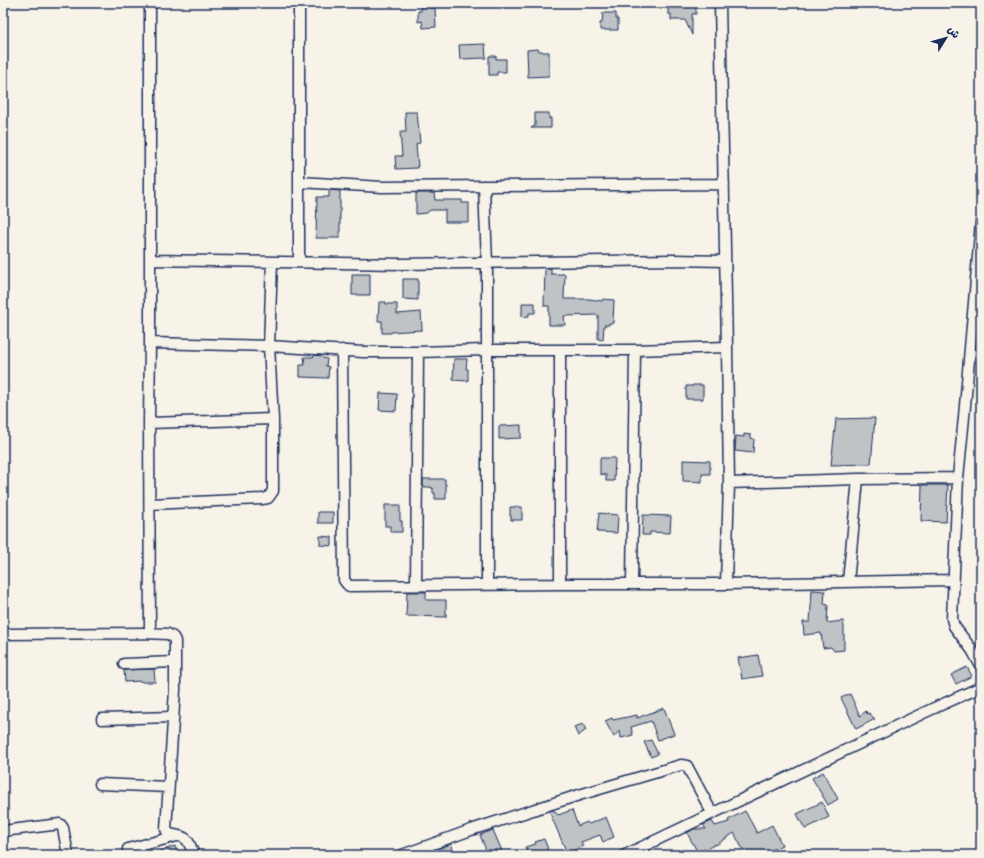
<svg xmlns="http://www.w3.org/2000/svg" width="984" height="858" font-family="'Playpen Sans','Playpen Sans Arabic',sans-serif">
  <rect width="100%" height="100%" fill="#f7f3e8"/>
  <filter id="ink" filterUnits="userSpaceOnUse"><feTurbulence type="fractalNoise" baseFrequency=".025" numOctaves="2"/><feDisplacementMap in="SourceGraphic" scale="8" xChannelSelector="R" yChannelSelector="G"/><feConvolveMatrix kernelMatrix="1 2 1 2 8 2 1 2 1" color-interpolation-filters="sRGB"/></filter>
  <g filter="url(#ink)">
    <path fill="#c0c3c5" stroke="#1b2f5e" d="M 668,3 L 693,3 L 693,5 L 696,5 L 696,14 L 692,14 L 692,35 L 685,20 L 671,20 L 671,14 L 668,14 Z
      M 421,6 L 428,6 L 429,8 L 435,8 L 436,27 L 423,28 L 422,21 L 418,22 L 418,11 L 421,11 Z
      M 603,13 L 616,13 L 616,19 L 618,19 L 618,30 L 600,30 L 600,23 L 602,23 Z
      M 485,44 L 486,58 L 460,59 L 459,45 Z
      M 538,49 L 539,51 L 542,51 L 543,52 L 549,52 L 549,76 L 528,77 L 527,50 Z
      M 489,56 L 496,56 L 496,59 L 506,59 L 506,72 L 497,72 L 497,75 L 489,75 Z
      M 405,112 L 417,112 L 420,143 L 416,144 L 418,168 L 396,169 L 395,156 L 402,156 L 400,132 L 406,132 Z
      M 535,113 L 549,113 L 549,119 L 551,118 L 551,128 L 531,128 L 535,126 Z
      M 329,190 L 340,191 L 340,238 L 316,238 L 317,197 L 329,197 Z
      M 416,193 L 434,193 L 435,200 L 462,200 L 462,203 L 469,203 L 469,222 L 445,222 L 445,210 L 430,210 L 427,213 L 416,214 Z
      M 545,268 L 551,268 L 551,274 L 565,274 L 564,299 L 589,299 L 602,301 L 603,299 L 614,300 L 613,323 L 609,323 L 609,325 L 604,325 L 603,340 L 598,339 L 598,315 L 564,316 L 565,325 L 549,325 L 549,306 L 544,306 Z
      M 352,274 L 370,274 L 370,295 L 352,295 Z
      M 403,279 L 418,279 L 418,300 L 403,299 Z
      M 379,302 L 386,302 L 386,304 L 397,304 L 397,314 L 421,312 L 422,330 L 391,332 L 391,333 L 382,333 L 382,321 L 378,321 Z
      M 522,303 L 535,303 L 535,313 L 529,313 L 529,316 L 522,317 Z
      M 315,355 L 321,356 L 323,358 L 327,359 L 326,366 L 329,367 L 328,378 L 300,377 L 300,365 L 305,365 L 304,357 L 313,357 Z
      M 454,359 L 467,359 L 466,369 L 468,369 L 468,381 L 453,380 Z
      M 693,385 L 703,385 L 703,399 L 686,399 L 686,386 L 693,386 Z
      M 380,393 L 397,394 L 396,411 L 379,410 Z
      M 875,418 L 871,464 L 831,465 L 836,419 Z
      M 521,425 L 521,438 L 499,439 L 499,426 Z
      M 744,434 L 751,435 L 751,438 L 754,439 L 753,453 L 735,451 L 736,436 L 744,437 Z
      M 600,458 L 615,458 L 614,481 L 606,481 L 606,475 L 600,474 Z
      M 683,460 L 710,461 L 710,474 L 702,474 L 702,482 L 683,481 Z
      M 423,479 L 445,479 L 445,484 L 446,484 L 446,499 L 435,499 L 435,493 L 433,493 L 433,488 L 431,488 L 431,487 L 423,487 Z
      M 922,485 L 948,485 L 946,522 L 921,521 Z
      M 385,505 L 400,505 L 400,521 L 402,521 L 402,532 L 390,532 L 390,526 L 385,526 Z
      M 510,507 L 522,507 L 522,520 L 511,520 L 511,516 L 510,516 Z
      M 318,512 L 333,512 L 333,523 L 318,523 Z
      M 599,513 L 618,515 L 617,533 L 597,532 Z
      M 643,515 L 671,516 L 670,533 L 650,532 L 650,535 L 642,535 Z
      M 320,536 L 332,537 L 332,546 L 320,545 Z
      M 812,590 L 825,591 L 824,604 L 828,605 L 827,623 L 843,621 L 844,627 L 844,650 L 834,651 L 831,647 L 823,648 L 821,633 L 804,635 L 803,622 L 810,622 Z
      M 407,592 L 426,592 L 426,600 L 446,600 L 446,617 L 406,616 Z
      M 758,655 L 762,676 L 742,679 L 738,658 Z
      M 967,667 L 972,676 L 956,684 L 951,675 Z
      M 154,669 L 155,682 L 142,682 L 141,681 L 125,682 L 124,670 Z
      M 850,694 L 860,716 L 866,711 L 867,714 L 869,713 L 875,719 L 856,729 L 841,698 Z
      M 664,708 L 674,734 L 658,740 L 651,721 L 631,727 L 633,735 L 621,738 L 620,730 L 614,737 L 605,721 L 612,718 L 613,720 L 637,715 L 637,718 Z
      M 583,724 L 586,730 L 578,736 L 574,727 Z
      M 651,740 L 658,754 L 651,757 L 644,742 Z
      M 823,772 L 838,799 L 828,805 L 812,778 Z
      M 822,802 L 829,817 L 805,829 L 797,814 Z
      M 553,810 L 558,815 L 572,810 L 578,826 L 587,822 L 589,824 L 606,817 L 614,837 L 603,842 L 600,835 L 581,842 L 583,846 L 567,853 L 549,811 Z
      M 745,811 L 757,833 L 772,825 L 782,845 L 760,855 L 746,855 L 734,833 L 716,845 L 716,844 L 698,853 L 687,833 L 694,829 L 706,829 L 703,825 L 712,821 L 715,826 L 729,822 L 728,820 Z
      M 493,830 L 502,851 L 492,855 L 488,855 L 480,835 Z
      M 544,839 L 548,849 L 546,850 L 548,855 L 528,855 L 525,847 L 536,844 L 535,842 Z
      M 451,844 L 452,846 L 451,847 L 454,855 L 430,855 L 429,852 Z
      M 175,846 L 178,855 L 152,855 L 152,854 Z"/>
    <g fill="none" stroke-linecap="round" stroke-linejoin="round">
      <g stroke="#1b2f5e" stroke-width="13">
        <path id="minor" d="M 150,3 L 150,343 L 149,423 L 150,633
          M 299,3 L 299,262
          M 720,3 L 727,347 L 729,483 L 726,584
          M 300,182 L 382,187 L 724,184
          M 484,186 L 487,263 L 487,584
          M 981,222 L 964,417 L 958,478 L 952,619 L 954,626 L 972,650 L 981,666
          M 150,260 L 400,264 L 673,260 L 725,261
          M 150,343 L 269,346 L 363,352 L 418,352 L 487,350 L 635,350 L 727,347
          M 342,350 L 344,580 L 347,584 L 349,586 L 560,584 L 726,584 L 953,580
          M 560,350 L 560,584
          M 149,423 L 273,419
          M 729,483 L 858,479 L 958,478
          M 150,504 L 262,499 L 268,498 L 273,491 L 273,419 L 269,346 L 272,262
          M 848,582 L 858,479
          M 632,584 L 635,350
          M 416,585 L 418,352
          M 3,634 L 143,633 L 168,634 L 173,637 L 175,641 L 175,690 L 166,829 C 168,838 181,833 187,840 C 190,844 192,850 194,855
          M 124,664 L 175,662
          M 102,719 L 173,717
          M 100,784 L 168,787
          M 3,831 L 60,824 L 63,828 L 68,855
          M 128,849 L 177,836
          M 402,855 L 471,830 L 579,795 L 681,765 L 687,766 L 712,813
          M 625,855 L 932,709 L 981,687"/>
      </g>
      <use href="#minor" stroke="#f7f3e8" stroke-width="10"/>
    </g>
  </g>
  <rect width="984" height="858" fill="none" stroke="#f7f3e8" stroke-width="16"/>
  <rect x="8" y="8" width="968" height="842" fill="none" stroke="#1b2f5e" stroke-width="1.5" filter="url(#ink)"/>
  <g transform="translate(946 38) rotate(53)" stroke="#f7f3e8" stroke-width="3" paint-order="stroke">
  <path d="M0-3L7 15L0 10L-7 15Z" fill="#1b2f5e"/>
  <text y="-6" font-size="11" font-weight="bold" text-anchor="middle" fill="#1b2f5e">ش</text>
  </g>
</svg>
